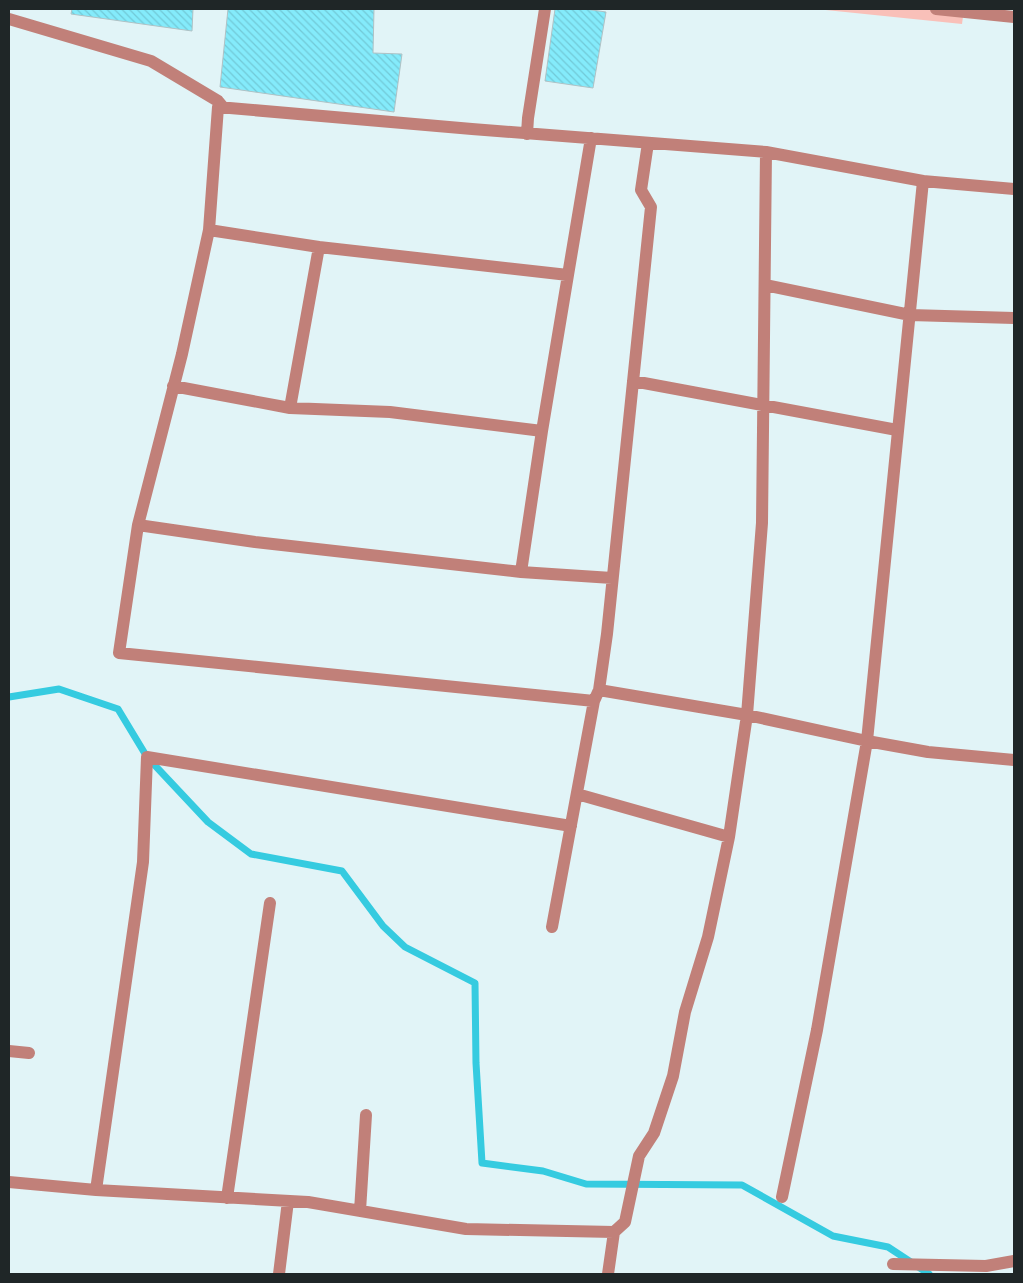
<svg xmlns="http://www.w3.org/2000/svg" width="1023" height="1283" font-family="'Roboto Condensed',sans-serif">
  <defs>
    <pattern id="building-back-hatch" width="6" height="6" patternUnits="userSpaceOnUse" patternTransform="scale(1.25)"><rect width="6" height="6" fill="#84ebfb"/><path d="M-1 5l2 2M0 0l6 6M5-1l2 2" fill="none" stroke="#72c9d7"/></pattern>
  </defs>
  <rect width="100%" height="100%" fill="#e1f4f7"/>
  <path fill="#f9c0b9" d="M 816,9 L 964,9 L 962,24 Z"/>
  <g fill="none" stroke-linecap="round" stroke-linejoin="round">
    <path stroke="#35cbe0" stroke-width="7" d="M 9,697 L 59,689 L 118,709 L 147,757 L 208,822 L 251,854 L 342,871 L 383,926 L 405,947 L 475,983 L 476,1063 L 482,1163 L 543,1171 L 586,1184 L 742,1185 L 833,1236 L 888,1247 L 929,1274"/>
  </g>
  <path fill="url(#building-back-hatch)" stroke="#b0c2c5" d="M 72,9 L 193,9 L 192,31 L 71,14 Z
    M 228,9 L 374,9 L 373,53 L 402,54 L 394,112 L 220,87 Z
    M 555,9 L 585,9 L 606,12 L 593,88 L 545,81 Z"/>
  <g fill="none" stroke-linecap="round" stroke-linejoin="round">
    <path stroke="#c18079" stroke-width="12" d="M 936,9 L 1014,17
      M 9,19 L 151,61 L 218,101 L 223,107
      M 527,134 L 528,118 L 545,9
      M 591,138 L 568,275 L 319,247 L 290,408 L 390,412 L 542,431 L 521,572 L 255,542 L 138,525 L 182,354 L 209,230 L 218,107 L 472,129 L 766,152 L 762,523 L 747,715 L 729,837 L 708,937 L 685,1012 L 673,1076 L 654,1133 L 639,1156 L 625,1222 L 614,1232 L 608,1274
      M 766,152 L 923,181
      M 209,230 L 319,247
      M 765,285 L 910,315 L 1014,318
      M 633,381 L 897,430
      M 173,386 L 290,408
      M 542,431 L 568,275
      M 138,525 L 119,653 L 594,701
      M 521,572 L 612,578
      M 599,690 L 747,715 L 867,741 L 928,752 L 1014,760
      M 577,794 L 729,837
      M 552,927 L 594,701 L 599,690 L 607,634 L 651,207 L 641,190 L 648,143
      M 9,1051 L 29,1053
      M 9,1182 L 96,1190 L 308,1202 L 466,1229 L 614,1232
      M 96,1190 L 143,862 L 147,757 L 571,826
      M 782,1197 L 817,1030 L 867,741 L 923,181 L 1014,189
      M 227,1198 L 270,903
      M 360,1211 L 366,1115
      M 893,1264 L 986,1266 L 1014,1261
      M 279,1274 L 288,1201"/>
  </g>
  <rect width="1023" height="1283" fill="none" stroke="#1f2627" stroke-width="20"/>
</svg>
